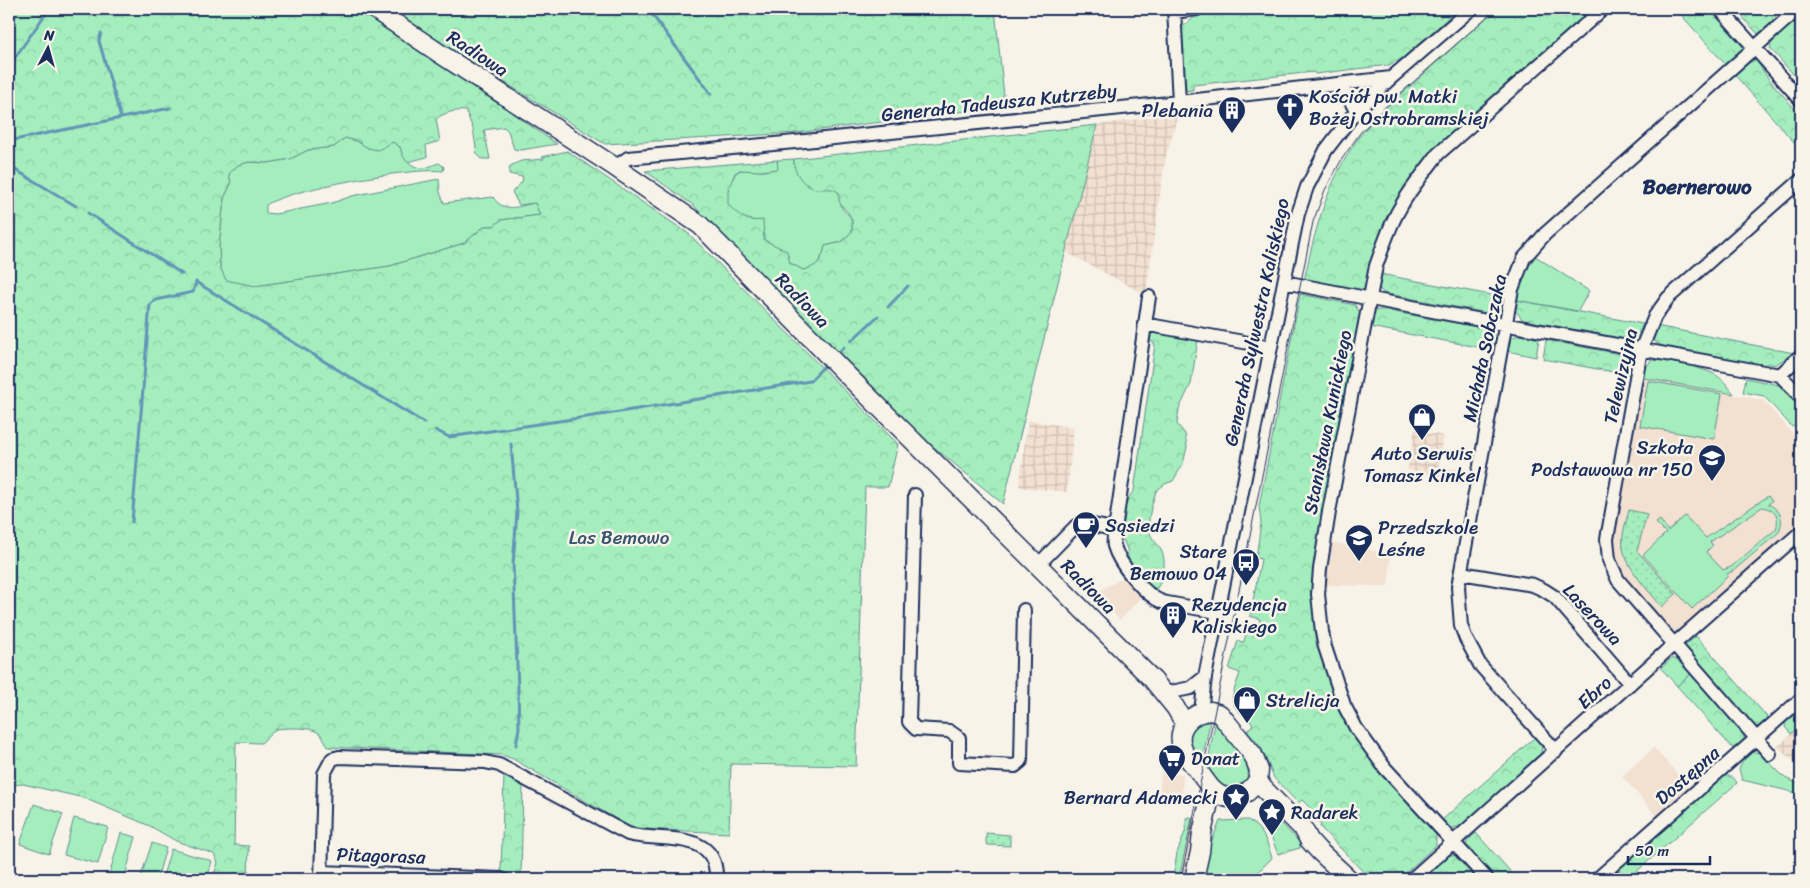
<svg xmlns="http://www.w3.org/2000/svg" width="1810" height="888" font-family="Sriracha,sans-serif">
  <defs>
    <pattern id="industrial-grid" width="8" height="8" patternUnits="userSpaceOnUse" patternTransform="scale(1.25)"><rect width="8" height="8" fill="#f2e0d1"/><path d="M0 4h8M4 0v8" fill="none" stroke="#cfc0b6"/></pattern>
    <pattern id="forest-crowns" width="20" height="18" patternUnits="userSpaceOnUse" patternTransform="scale(1.25)"><rect width="20" height="18" fill="#a4eebd"/><path d="M2 6a3 3 0 1 1 6 0M12 15a3 3 0 1 1 6 0" fill="none" stroke="#8dcca5"/></pattern>
    <pattern id="park-dots" width="8" height="8" patternUnits="userSpaceOnUse" patternTransform="scale(1.25)"><rect width="8" height="8" fill="#a4eebd"/><path d="M2 2h.1M6 6h.1" fill="none" stroke="#8dcca5" stroke-width="1.8" stroke-linecap="round"/></pattern>
  </defs>
  <rect width="100%" height="100%" fill="#f7f3e8"/>
  <filter id="ink" filterUnits="userSpaceOnUse"><feTurbulence type="fractalNoise" baseFrequency=".02" numOctaves="2"/><feDisplacementMap in="SourceGraphic" scale="10" xChannelSelector="R" yChannelSelector="G"/><feConvolveMatrix kernelMatrix="1 2 1 2 8 2 1 2 1" color-interpolation-filters="sRGB"/></filter>
  <g filter="url(#ink)">
    <path fill="#f2e0d1" d="M 1643,378 L 1763,400 L 1801,443 L 1801,522 L 1676,632 L 1670,631 L 1624,579 L 1615,560 L 1613,539 Z
      M 1330,542 L 1391,554 L 1388,586 L 1325,585 Z
      M 1126,576 L 1141,597 L 1120,620 L 1094,594 Z
      M 1654,748 L 1691,789 L 1658,818 L 1622,776 Z
      M 1161,773 L 1183,774 L 1182,793 L 1160,792 Z
      M 1192,818 L 1196,819 L 1184,879 L 1179,879 Z"/>
    <path fill="url(#industrial-grid)" d="M 1179,113 L 1165,159 L 1146,294 L 1144,294 L 1064,251 L 1097,125 Z
      M 1028,420 L 1074,428 L 1067,492 L 1019,487 Z
      M 1415,430 L 1444,436 L 1439,466 L 1471,472 L 1469,482 L 1407,470 Z
      M 1801,725 L 1801,767 L 1777,747 Z"/>
    <path fill="#a4eebd" stroke="#608e8e" fill-rule="evenodd" d="M 345,138 L 357,141 L 368,148 L 393,142 L 400,147 C 403,158 411,168 423,168 C 428,168 434,164 439,163 L 444,167 L 443,171 C 413,167 289,189 266,205 L 266,213 L 275,214 L 332,203 L 352,196 L 439,179 L 440,192 L 444,203 L 493,197 C 504,214 518,206 535,203 L 540,215 L 501,220 L 494,226 L 485,226 L 464,243 L 390,266 L 255,286 L 226,281 L 220,267 L 219,247 L 224,198 L 231,184 L 229,174 L 238,165 L 249,162 L 267,163 L 290,159 L 308,150 L 334,147 Z
      M 794,159 L 794,164 L 817,189 C 824,188 836,186 839,194 C 841,198 840,203 841,206 C 847,218 853,211 852,231 L 842,242 L 825,246 L 823,255 L 815,267 L 803,270 L 790,263 C 787,248 775,247 764,240 L 762,221 C 751,222 730,215 727,202 C 726,195 728,190 731,184 C 733,179 734,173 739,171 C 746,168 755,171 762,171 C 767,171 772,169 777,169 L 777,160 Z
      M 1535,256 L 1589,291 L 1578,311 L 1516,300 L 1524,275 Z
      M 1521,335 L 1539,339 L 1536,357 L 1507,351 L 1508,342 L 1512,337 Z
      M 1651,360 C 1665,360 1701,367 1714,374 C 1722,378 1728,386 1734,394 L 1643,378 L 1644,371 Z
      M 1746,378 L 1779,385 L 1801,410 L 1801,432 L 1795,425 L 1792,427 L 1764,396 L 1743,392 Z
      M 1648,381 L 1722,394 L 1714,439 L 1640,426 Z
      M 1768,496 L 1772,501 L 1768,504 C 1781,510 1785,520 1778,533 L 1733,571 L 1727,574 L 1728,576 L 1692,609 L 1643,555 L 1666,533 L 1656,523 L 1660,520 L 1668,531 L 1685,516 L 1706,538 ZM 1762,507 C 1775,509 1780,517 1776,529 L 1731,567 L 1723,570 L 1706,552 L 1713,545 L 1710,542 Z
      M 1672,658 L 1681,662 L 1691,674 L 1677,686 L 1661,668 Z
      M 1202,722 L 1210,722 L 1202,761 C 1191,747 1181,734 1202,722 Z
      M 1215,723 C 1226,733 1260,769 1244,783 C 1237,789 1229,787 1221,785 L 1207,767 Z
      M 1753,752 L 1760,753 L 1785,778 L 1801,785 L 1801,794 L 1742,780 L 1739,769 L 1742,763 L 1740,759 L 1746,753 Z
      M 34,804 L 63,814 L 49,854 L 20,844 Z
      M 1265,810 L 1278,820 L 1300,843 L 1300,848 L 1278,854 L 1268,829 L 1259,818 Z
      M 1190,817 L 1192,818 L 1179,879 L 1173,879 L 1177,853 L 1186,829 L 1186,818 Z
      M 74,818 L 108,827 L 98,864 L 64,855 Z
      M 1248,820 C 1264,830 1267,842 1272,858 L 1251,879 L 1201,879 L 1208,850 L 1220,821 Z
      M 121,833 L 136,837 L 124,879 L 108,879 Z
      M 152,843 L 166,848 L 157,879 L 140,879 Z
      M 171,849 L 212,861 L 207,879 L 162,879 Z"/>
    <path fill="url(#forest-crowns)" stroke="#608e8e" d="M 9,9 L 361,9 L 557,144 L 521,150 L 514,149 L 508,131 L 504,127 L 484,130 L 490,159 L 482,159 L 477,154 L 473,129 L 466,111 C 455,110 445,112 436,119 L 440,141 L 426,145 L 427,157 L 407,162 L 403,156 L 400,147 L 393,142 L 378,150 L 368,148 L 357,141 L 345,138 L 334,147 L 308,150 L 290,159 L 267,163 L 249,162 L 238,165 L 229,174 L 231,184 L 224,198 L 219,247 L 220,267 L 226,280 L 255,286 L 390,266 L 464,243 L 485,226 L 494,226 L 501,220 L 540,215 L 535,203 L 519,205 L 512,192 L 522,182 L 523,177 L 509,174 L 510,166 L 521,161 L 544,159 L 542,157 L 567,151 L 689,234 L 898,444 L 888,487 L 865,487 L 856,766 L 731,764 L 729,833 L 645,829 L 630,827 L 513,759 L 502,755 L 328,747 C 326,743 323,736 319,733 C 310,726 287,728 276,729 L 261,743 L 236,742 L 234,845 L 249,846 L 248,879 L 212,879 L 218,863 L 214,854 L 176,841 L 150,826 L 84,798 L 23,784 L 12,785 L 9,795 Z
      M 385,9 L 995,9 L 1005,106 L 796,133 L 605,144 Z
      M 1232,9 L 1458,9 L 1403,58 L 1389,65 L 1315,74 L 1314,72 L 1193,85 L 1193,90 L 1183,91 L 1178,27 L 1185,25 L 1197,15 Z
      M 1496,9 L 1598,9 L 1414,178 L 1366,288 L 1362,291 L 1304,281 C 1314,234 1325,190 1351,149 C 1367,122 1391,103 1414,83 C 1441,58 1469,33 1496,9 Z
      M 1676,9 L 1709,9 L 1744,48 L 1725,64 Z
      M 1735,9 L 1768,9 L 1778,19 L 1758,34 Z
      M 1801,15 L 1801,83 L 1770,48 L 1773,40 Z
      M 1756,60 L 1767,77 L 1801,116 L 1801,150 L 1734,74 L 1747,63 Z
      M 1097,125 L 1003,504 L 929,443 L 693,205 L 645,171 L 777,160 L 778,169 L 761,171 L 740,170 L 735,173 L 728,190 L 728,204 C 737,215 748,223 763,220 L 764,240 L 787,251 L 790,263 L 803,270 C 817,267 822,261 825,246 L 842,242 L 852,231 C 852,227 853,222 851,218 C 847,207 837,208 839,193 C 832,186 825,190 816,189 C 803,186 793,172 794,159 Z
      M 1380,274 L 1501,297 L 1504,297 L 1499,310 L 1492,314 L 1383,293 L 1379,288 Z
      M 1300,294 L 1355,305 L 1360,313 L 1317,545 L 1314,573 L 1323,660 L 1336,699 L 1346,723 L 1359,742 L 1436,835 L 1436,845 L 1399,879 L 1370,879 L 1320,827 L 1321,825 L 1310,814 L 1313,811 L 1302,800 L 1298,803 L 1274,778 L 1261,747 L 1247,731 L 1253,724 C 1228,702 1229,705 1240,673 L 1229,669 L 1238,641 L 1244,642 L 1247,629 L 1258,631 L 1260,619 L 1250,616 L 1261,559 L 1256,558 L 1261,523 L 1259,506 Z
      M 1516,300 L 1643,324 L 1635,340 L 1627,340 L 1523,320 L 1515,310 Z
      M 1377,310 L 1384,310 L 1488,329 L 1494,332 L 1496,340 L 1494,350 L 1370,327 L 1372,316 Z
      M 1656,326 L 1794,353 L 1775,365 L 1767,363 L 1766,366 L 1661,346 L 1654,341 L 1653,335 Z
      M 1158,330 L 1198,339 L 1191,384 L 1179,409 L 1177,424 L 1185,434 L 1187,447 L 1183,464 L 1173,481 L 1165,484 L 1156,491 C 1153,502 1148,515 1149,526 C 1149,538 1156,541 1161,550 C 1167,561 1164,579 1157,588 L 1153,588 L 1135,574 L 1129,567 L 1127,549 L 1120,532 L 1121,506 L 1134,491 L 1155,344 L 1149,340 L 1151,334 Z
      M 1546,340 L 1625,355 L 1631,359 L 1633,365 L 1630,375 L 1543,359 Z
      M 1696,636 L 1769,719 L 1760,727 L 1754,727 L 1688,656 L 1685,646 Z
      M 1691,674 L 1744,735 L 1744,742 L 1734,750 L 1677,686 Z
      M 1801,705 L 1801,725 L 1791,734 L 1785,727 L 1786,719 Z
      M 1535,737 L 1542,746 L 1541,753 L 1459,827 L 1450,828 L 1441,821 Z
      M 504,775 L 523,783 L 521,879 L 501,871 Z
      M 1722,775 C 1729,776 1734,776 1737,783 L 1636,872 L 1632,877 L 1636,879 L 1605,879 Z
      M 1476,833 L 1517,879 L 1492,879 L 1465,849 L 1467,841 Z
      M 1446,854 L 1457,856 L 1483,879 L 1415,879 Z"/>
    <path fill="url(#park-dots)" stroke="#608e8e" d="M 1629,510 L 1647,514 L 1637,551 L 1676,594 L 1662,607 C 1649,591 1627,569 1623,548 C 1621,536 1626,522 1629,510 Z
      M 986,833 L 1010,835 L 1010,846 L 988,845 L 986,843 Z"/>
    <g fill="none" stroke-linecap="round" stroke-linejoin="round">
      <path stroke="#6294b7" stroke-width="3" d="M 648,9 L 711,94
        M 101,33 L 99,41 L 121,118
        M 9,66 L 49,9
        M 9,141 L 170,108
        M 9,166 L 76,206
        M 88,213 L 182,274
        M 888,307 L 908,286
        M 851,341 L 878,316
        M 839,352 L 844,347
        M 435,430 L 449,437 L 607,414 L 810,381 L 824,366
        M 511,444 L 517,512 L 513,564 L 518,689 L 519,728 L 516,745
        M 132,522 L 150,304 L 156,300 L 193,292 L 196,282 L 424,423"/>
      <g stroke="#1b2f5e" stroke-width="16">
        <path id="street" d="M 1174,9 L 1179,102
          M 1720,9 L 1801,100
          M 1174,12 L 1197,9
          M 1330,85 C 1346,86 1349,99 1356,111
          M 615,167 L 628,158 L 805,141 L 1179,102 L 1391,78
          M 1284,282 L 1438,312 L 1780,375 L 1801,397
          M 1144,324 L 1271,347
          M 1780,375 L 1801,355
          M 915,495 L 909,722 L 916,729 L 949,731 L 959,738 L 959,763 L 1015,766 L 1021,761 L 1024,610
          M 1115,530 L 1149,297
          M 1038,565 L 1076,526 C 1088,522 1102,527 1115,530 C 1114,535 1113,541 1114,546 C 1119,564 1145,595 1162,602 L 1217,612
          M 1461,573 L 1533,585 L 1544,590 L 1555,597 L 1630,684
          M 1171,692 L 1191,688 L 1205,677
          M 1201,712 L 1205,677 L 1284,282 L 1298,214 L 1307,187 L 1326,150 L 1356,111 L 1391,78 L 1471,9
          M 1556,751 L 1480,665 L 1466,639 L 1461,626 L 1458,587 L 1512,289 L 1524,258 L 1545,234 L 1798,9
          M 1770,754 L 1618,580 L 1609,560 L 1607,539 L 1641,350 L 1655,316 L 1668,298 L 1801,180
          M 321,872 L 501,879
          M 321,879 L 324,774 L 332,759 L 339,757 L 485,762 L 499,765 L 628,834 C 661,843 718,828 716,879
          M 1412,879 L 1673,645 L 1801,532
          M 1487,879 L 1385,768 L 1356,728 L 1344,705 L 1325,647 L 1322,632 L 1318,594 L 1320,569 L 1329,512 L 1376,266 C 1383,247 1389,226 1400,208 C 1410,189 1425,172 1438,154 L 1603,9
          M 1597,879 L 1801,699"/>
      </g>
      <g stroke="#1b2f5e" stroke-width="21">
        <path id="secondary" d="M 374,9 L 439,53 L 615,167 L 700,225 L 847,375 L 1153,680 L 1175,707 L 1185,724
          M 1211,711 L 1220,714 L 1253,755 L 1259,770 L 1258,780 C 1247,797 1228,806 1211,788 C 1207,783 1203,778 1200,773 C 1194,765 1185,757 1182,747 C 1176,727 1192,712 1211,711 Z
          M 1258,780 L 1262,787 L 1304,830 L 1309,840 L 1319,851 L 1349,879
          M 1194,879 L 1200,852 L 1202,833 L 1212,789"/>
      </g>
      <use href="#street" stroke="#f7f3e8" stroke-width="12"/>
      <use href="#secondary" stroke="#f7f3e8" stroke-width="18"/>
      <path stroke="#1b2f5e" stroke-width="1" d="M 1181,879 L 1309,242 L 1313,222 L 1325,190 L 1342,159 L 1360,133 L 1384,108 L 1496,9"/>
    </g>
  </g>
  <defs>
    <g id="church-pin" transform="scale(1.4375)"><path d="M0 17L-7.5 6A9.5 9.5 0 1 1 7.5 6Z" fill="#1b2f5e" stroke="#f7f3e8"/><path d="M-1.2-6h2.4v3.5h3.3v2.4h-3.3V6h-2.4V-.1h-3.3v-2.4h3.3Z" fill="#fff"/></g>
    <g id="building-pin" transform="scale(1.4375)"><path d="M0 17L-7.5 6A9.5 9.5 0 1 1 7.5 6Z" fill="#1b2f5e" stroke="#f7f3e8"/><path d="M-4-6H4V6H1V3H-1V6H-4ZM-2.5-4.3h1.7v1.8h-1.7ZM.8-4.3h1.7v1.8H.8ZM-2.5-1h1.7V.8h-1.7ZM.8-1h1.7V.8H.8Z" fill="#fff"/></g>
    <g id="shop-pin" transform="scale(1.4375)"><path d="M0 17L-7.5 6A9.5 9.5 0 1 1 7.5 6Z" fill="#1b2f5e" stroke="#f7f3e8"/><path d="M-5-2.5h2.3a2.7 3.5 0 0 1 5.4 0H5L5.5 6h-11ZM-1.5-2.5h3a1.5 2.3 0 0 0-3 0Z" fill="#fff"/></g>
    <g id="school-pin" transform="scale(1.4375)"><path d="M0 17L-7.5 6A9.5 9.5 0 1 1 7.5 6Z" fill="#1b2f5e" stroke="#f7f3e8"/><path d="M0-5L7-2L0 1L-7-2ZM-4 1L0 2.5L4 1V4Q0 6-4 4Z" fill="#fff"/></g>
    <g id="cafe-pin" transform="scale(1.4375)"><path d="M0 17L-7.5 6A9.5 9.5 0 1 1 7.5 6Z" fill="#1b2f5e" stroke="#f7f3e8"/><path d="M-5.5-4.5H6V0H3Q3 3.5 0 3.5H-2.5Q-5.5 3.5-5.5 0ZM3-3.2v2h1.7v-2ZM-6 4.5H4V6H-6Z" fill="#fff"/></g>
    <g id="bus-pin" transform="scale(1.4375)"><path d="M0 17L-7.5 6A9.5 9.5 0 1 1 7.5 6Z" fill="#1b2f5e" stroke="#f7f3e8"/><path d="M-5-6H5V4H4V6H2V4H-2V6H-4V4H-5ZM-3.5-4V0h7V-4ZM-3.5 1.2v1.5H-2V1.2ZM2 1.2v1.5H3.5V1.2Z" fill="#fff"/></g>
    <g id="supermarket-pin" transform="scale(1.4375)"><path d="M0 17L-7.5 6A9.5 9.5 0 1 1 7.5 6Z" fill="#1b2f5e" stroke="#f7f3e8"/><path d="M-6-5.5h2.5l.6 2H6L4.5 2H-2.5L-4.4-4H-6ZM-1.5 3.2a1.3 1.3 0 1 0 .1 0ZM3 3.2a1.3 1.3 0 1 0 .1 0Z" fill="#fff"/></g>
    <g id="sight-pin" transform="scale(1.4375)"><path d="M0 17L-7.5 6A9.5 9.5 0 1 1 7.5 6Z" fill="#1b2f5e" stroke="#f7f3e8"/><path d="M0-6L1.8-2.2L6-1.7L2.9 1.2L3.7 5.4L0 3.3L-3.7 5.4L-2.9 1.2L-6-1.7L-1.8-2.2Z" fill="#fff"/></g>
  </defs>
  <g fill-rule="evenodd">
    <use href="#church-pin" x="1290" y="107"/>
    <use href="#building-pin" x="1232" y="110"/>
    <use href="#shop-pin" x="1422" y="417"/>
    <use href="#school-pin" x="1712" y="458"/>
    <use href="#cafe-pin" x="1086" y="525"/>
    <use href="#school-pin" x="1359" y="538"/>
    <use href="#bus-pin" x="1246" y="562"/>
    <use href="#building-pin" x="1173" y="615"/>
    <use href="#shop-pin" x="1247" y="700"/>
    <use href="#supermarket-pin" x="1172" y="758"/>
    <use href="#sight-pin" x="1236" y="797"/>
    <use href="#sight-pin" x="1272" y="812"/>
  </g>
  <g text-anchor="middle" stroke-width="5" stroke-linejoin="round" paint-order="stroke">
    <g font-size="19" fill="#1b2f5e" stroke="#f7f3e8">
      <text transform="translate(478 53) rotate(33)" y="7">Radiowa</text>
      <text transform="translate(999 102) rotate(-6)" y="7">Generała Tadeusza Kutrzeby</text>
      <text transform="translate(803 300) rotate(46)" y="7">Radiowa</text>
      <text transform="translate(1256 322) rotate(-78)" y="7">Generała Sylwestra Kaliskiego</text>
      <text transform="translate(1484 348) rotate(-78)" y="7">Michała Sobczaka</text>
      <text transform="translate(1620 376) rotate(-77)" y="7">Telewizyjna</text>
      <text transform="translate(1327 422) rotate(-79)" y="7">Stanisława Kunickiego</text>
      <text transform="translate(1089 586) rotate(45)" y="7">Radiowa</text>
      <text transform="translate(1593 614) rotate(47)" y="7">Laserowa</text>
      <text transform="translate(1594 692) rotate(-42)" y="7">Ebro</text>
      <text transform="translate(1687 775) rotate(-41)" y="7">Dostępna</text>
      <text transform="translate(381 855) rotate(2)" y="7">Pitagorasa</text>
    </g>
    <g font-size="19" fill="#1b2f5e" stroke="#f7f3e8" text-anchor="start">
      <text x="1309" y="103">Kościół pw. Matki<tspan x="1309" dy="22">Bożej Ostrobramskiej</tspan></text>
      <text x="1213" y="117" text-anchor="end">Plebania</text>
      <text x="1693" y="454" text-anchor="end">Szkoła<tspan x="1693" dy="22">Podstawowa nr 150</tspan></text>
      <text x="1422" y="460" text-anchor="middle">Auto Serwis<tspan x="1422" dy="22">Tomasz Kinkel</tspan></text>
      <text x="1105" y="532">Sąsiedzi</text>
      <text x="1378" y="534">Przedszkole<tspan x="1378" dy="22">Leśne</tspan></text>
      <text x="1227" y="558" text-anchor="end">Stare<tspan x="1227" dy="22">Bemowo 04</tspan></text>
      <text x="1192" y="611">Rezydencja<tspan x="1192" dy="22">Kaliskiego</tspan></text>
      <text x="1266" y="707">Strelicja</text>
      <text x="1191" y="765">Donat</text>
      <text x="1217" y="804" text-anchor="end">Bernard Adamecki</text>
      <text x="1291" y="819">Radarek</text>
    </g>
    <g font-size="19" fill="#365571" stroke="#f7f3e8">
      <text x="619" y="544">Las Bemowo</text>
    </g>
    <g font-size="21" font-weight="bold" fill="#1b2f5e" stroke="#f7f3e8">
      <text x="1697" y="194">Boernerowo</text>
    </g>
  </g>
  <rect width="1810" height="888" fill="none" stroke="#f7f3e8" stroke-width="30"/>
  <rect x="15" y="15" width="1780" height="858" fill="none" stroke="#1b2f5e" stroke-width="2" filter="url(#ink)"/>
  <g transform="translate(48 48) rotate(6)" stroke="#f7f3e8" stroke-width="4" paint-order="stroke">
  <path d="M0-4L9 19L0 12L-9 19Z" fill="#1b2f5e"/>
  <text y="-8" font-size="14" font-weight="bold" text-anchor="middle" fill="#1b2f5e">N</text>
  </g>
  <path d="M1628 856v8h82v-8" fill="none" stroke="#1b2f5e" stroke-width="2.5"/>
  <text x="1635" y="856" font-size="15" fill="#1b2f5e" stroke="#f7f3e8" stroke-width="4" paint-order="stroke">50 m</text>
</svg>
